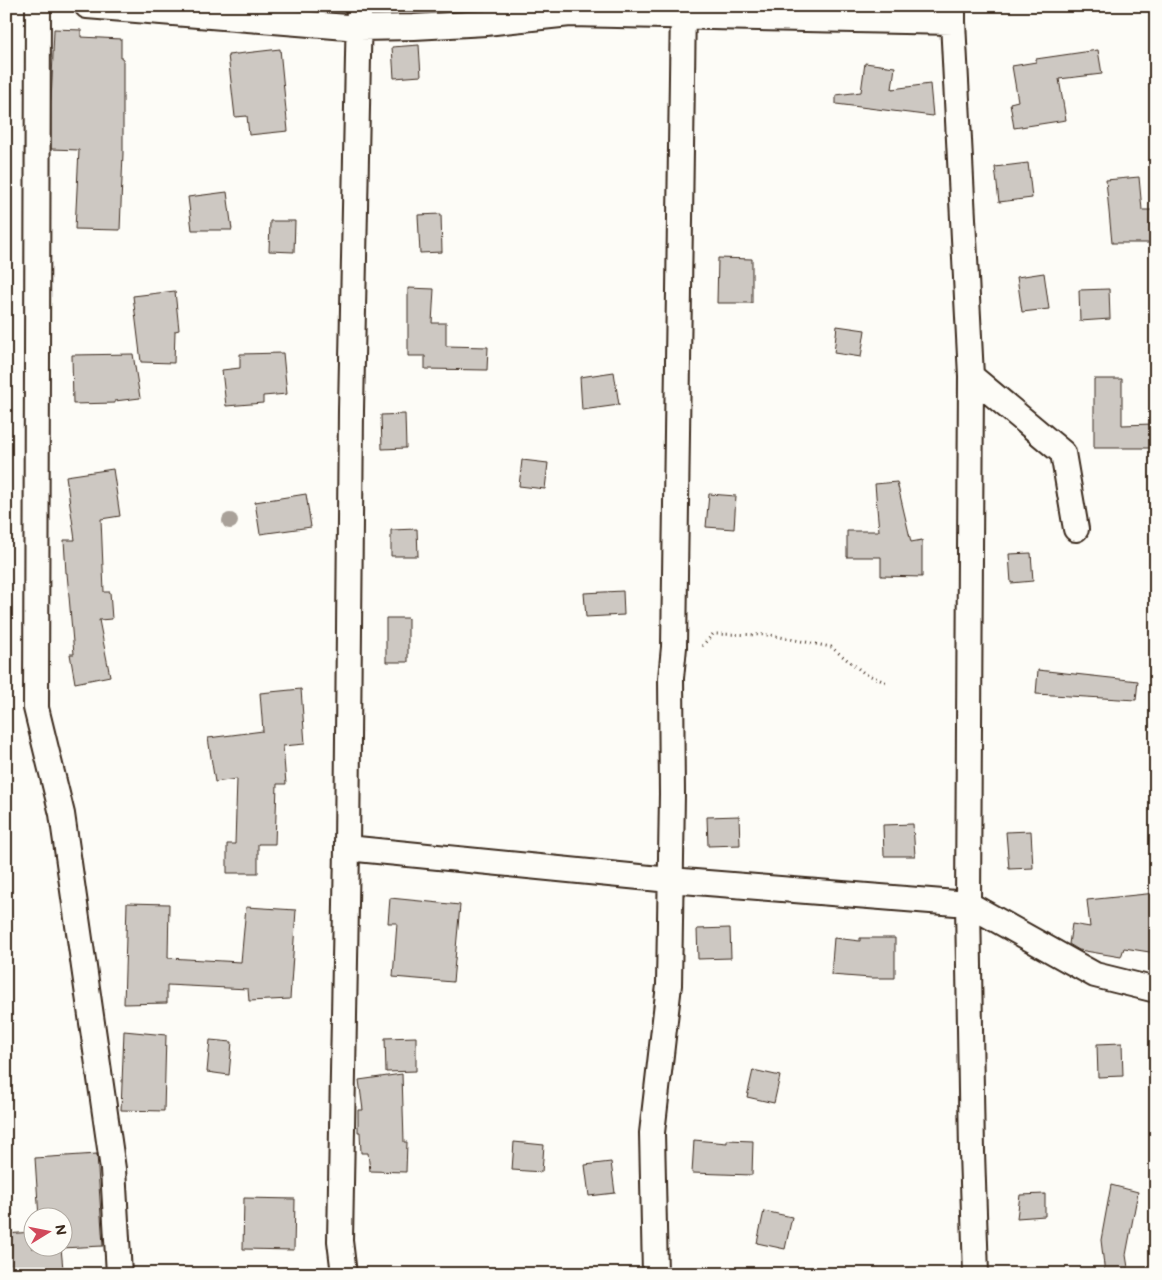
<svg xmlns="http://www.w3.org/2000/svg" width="1162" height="1280" font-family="Mali,sans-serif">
  <rect width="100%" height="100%" fill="#fdfcf7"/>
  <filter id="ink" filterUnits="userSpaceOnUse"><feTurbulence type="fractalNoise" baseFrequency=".02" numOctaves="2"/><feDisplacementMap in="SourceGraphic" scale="10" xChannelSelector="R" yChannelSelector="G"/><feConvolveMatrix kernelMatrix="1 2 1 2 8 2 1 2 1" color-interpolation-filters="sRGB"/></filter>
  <g filter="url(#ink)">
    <path fill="#cdc8c2" stroke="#3b2a1e" d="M 54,29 L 81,30 L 81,37 L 121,39 L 121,58 L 123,58 L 123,153 L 120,230 L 75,229 L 79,150 L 51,149 L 51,104 Z
      M 419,45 L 421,76 L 394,78 L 392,47 Z
      M 280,49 L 288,131 L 249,135 L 247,116 L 235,117 L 228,55 Z
      M 1098,50 L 1102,74 L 1059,79 L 1066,120 L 1014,128 L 1010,103 L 1018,101 L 1012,66 L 1036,62 L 1036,59 Z
      M 865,63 L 895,67 L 892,89 L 930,84 L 933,116 L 836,104 L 836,95 L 861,92 Z
      M 1028,163 L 1032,198 L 999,202 L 995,167 Z
      M 1139,177 L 1142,210 L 1156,210 L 1156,243 L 1112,243 L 1106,180 Z
      M 227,192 L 232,230 L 192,230 L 188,197 Z
      M 441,214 L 442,252 L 420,253 L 418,215 Z
      M 270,221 L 295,221 L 294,252 L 269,251 Z
      M 718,258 L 752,259 L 752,303 L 717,303 Z
      M 1044,273 L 1049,309 L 1022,312 L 1017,277 Z
      M 408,288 L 434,289 L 432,323 L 446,323 L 446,346 L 488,347 L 487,370 L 425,369 L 425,356 L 408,356 Z
      M 1109,289 L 1110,319 L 1080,321 L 1079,290 Z
      M 175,291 L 179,330 L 175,331 L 174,363 L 141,362 L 133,296 Z
      M 837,326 L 865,330 L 861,357 L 834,353 Z
      M 283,353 L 287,394 L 263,396 L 263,403 L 226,406 L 222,370 L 240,368 L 240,354 Z
      M 133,354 L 140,398 L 115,401 L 115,403 L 73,404 L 72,355 Z
      M 614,372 L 619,405 L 582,410 L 580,377 Z
      M 1094,379 L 1122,379 L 1122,425 L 1152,424 L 1152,448 L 1094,448 Z
      M 405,414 L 406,448 L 382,449 L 381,415 Z
      M 522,460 L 548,463 L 545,489 L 519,486 Z
      M 113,469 L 120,516 L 101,519 L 104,592 L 110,592 L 112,619 L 99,620 L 110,676 L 75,683 L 70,654 L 74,654 L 67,573 L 66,573 L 64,540 L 75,540 L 66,476 Z
      M 897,482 L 911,542 L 922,540 L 922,577 L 881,576 L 881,557 L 847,557 L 847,531 L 879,531 L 875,484 Z
      M 306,494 L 311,527 L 260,534 L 255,502 Z
      M 709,494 L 736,496 L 734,529 L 706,527 Z
      M 417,529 L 418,556 L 391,556 L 391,530 Z
      M 1031,553 L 1033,581 L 1011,583 L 1009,554 Z
      M 623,591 L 624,615 L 586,617 L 584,593 Z
      M 386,618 L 408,618 L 408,662 L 386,662 Z
      M 1038,670 L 1138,681 L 1136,700 L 1036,694 Z
      M 301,689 L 305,744 L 283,746 L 286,784 L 277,784 L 275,844 L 258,844 L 258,873 L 227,873 L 227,844 L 235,844 L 237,779 L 215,782 L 208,738 L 263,731 L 260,693 Z
      M 739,816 L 740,845 L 708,846 L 707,817 Z
      M 913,824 L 915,856 L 884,856 L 883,825 Z
      M 1031,831 L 1033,868 L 1009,869 L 1006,832 Z
      M 1156,893 L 1156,953 L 1124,948 L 1121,957 L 1079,950 L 1069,944 L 1072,924 L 1090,927 L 1087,900 Z
      M 390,898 L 460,905 L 453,982 L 393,977 L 397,923 L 388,923 Z
      M 127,903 L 169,904 L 168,958 L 241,962 L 246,907 L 296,910 L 290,999 L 249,1001 L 248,989 L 167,985 L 167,1003 L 124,1004 Z
      M 730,928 L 731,958 L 698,959 L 697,929 Z
      M 834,938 L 860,941 L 860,938 L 895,938 L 895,978 L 871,978 L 831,975 Z
      M 124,1031 L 166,1035 L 164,1111 L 121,1110 Z
      M 416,1037 L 416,1071 L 386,1072 L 385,1038 Z
      M 210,1040 L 232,1042 L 229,1075 L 207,1072 Z
      M 1122,1043 L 1123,1076 L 1098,1077 L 1097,1044 Z
      M 753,1070 L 780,1076 L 774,1103 L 747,1097 Z
      M 402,1074 L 404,1142 L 407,1142 L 406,1172 L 370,1171 L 368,1153 L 361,1153 L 360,1132 L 358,1132 L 358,1110 L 363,1110 L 359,1080 Z
      M 694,1140 L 727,1143 L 727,1140 L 753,1141 L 752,1175 L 692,1173 Z
      M 514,1142 L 544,1145 L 542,1172 L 512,1170 Z
      M 97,1154 L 103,1246 L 61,1248 L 63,1269 L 6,1272 L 6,1234 L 32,1232 L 32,1248 L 62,1248 L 62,1218 L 39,1218 L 35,1158 Z
      M 611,1162 L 615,1193 L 589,1196 L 585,1165 Z
      M 1111,1185 L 1138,1192 L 1126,1255 L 1129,1274 L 1105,1274 L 1101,1240 Z
      M 1045,1194 L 1045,1216 L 1017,1218 L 1020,1195 Z
      M 244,1198 L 295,1199 L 294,1250 L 243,1249 Z
      M 764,1211 L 792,1217 L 785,1249 L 757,1243 Z"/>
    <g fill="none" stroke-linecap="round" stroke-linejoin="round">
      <g stroke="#3b2a1e" stroke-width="28">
        <path id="street" d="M 38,6 L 36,708 L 62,814 L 113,1169 L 119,1274
          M 87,6 L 359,28 L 414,27 L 486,23 L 570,14 L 953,22
          M 953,6 L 953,22 L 971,376 L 968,904 L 972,1152 L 976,1274
          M 971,376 L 1063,453 L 1076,529
          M 347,848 L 670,880 L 968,904 L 1095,975 L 1156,990
          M 344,1274 L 340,1241 L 347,848 L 351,410 L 359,6
          M 655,1274 L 652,1133 L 669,985 L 672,794 L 671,678 L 674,647 L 683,6"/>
      </g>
      <path stroke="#3b2a1e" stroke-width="3" stroke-dasharray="1 4" stroke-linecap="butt" d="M 702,646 L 713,634 L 770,635 L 831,647 L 864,673 L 887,683"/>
      <use href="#street" stroke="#fdfcf7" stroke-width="24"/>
    </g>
    <circle fill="#a9a199" cx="230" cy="521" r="8"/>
  </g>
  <rect width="1162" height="1280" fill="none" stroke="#fdfcf7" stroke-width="25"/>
  <rect x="12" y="12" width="1137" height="1255" fill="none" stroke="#3b2a1e" stroke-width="2" filter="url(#ink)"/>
  <g transform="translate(48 1232) rotate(80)"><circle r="24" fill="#fdfcf7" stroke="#afa8a0"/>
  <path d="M0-4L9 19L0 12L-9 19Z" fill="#d1495b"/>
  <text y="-8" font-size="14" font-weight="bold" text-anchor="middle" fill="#3b2a1e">N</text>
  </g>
</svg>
